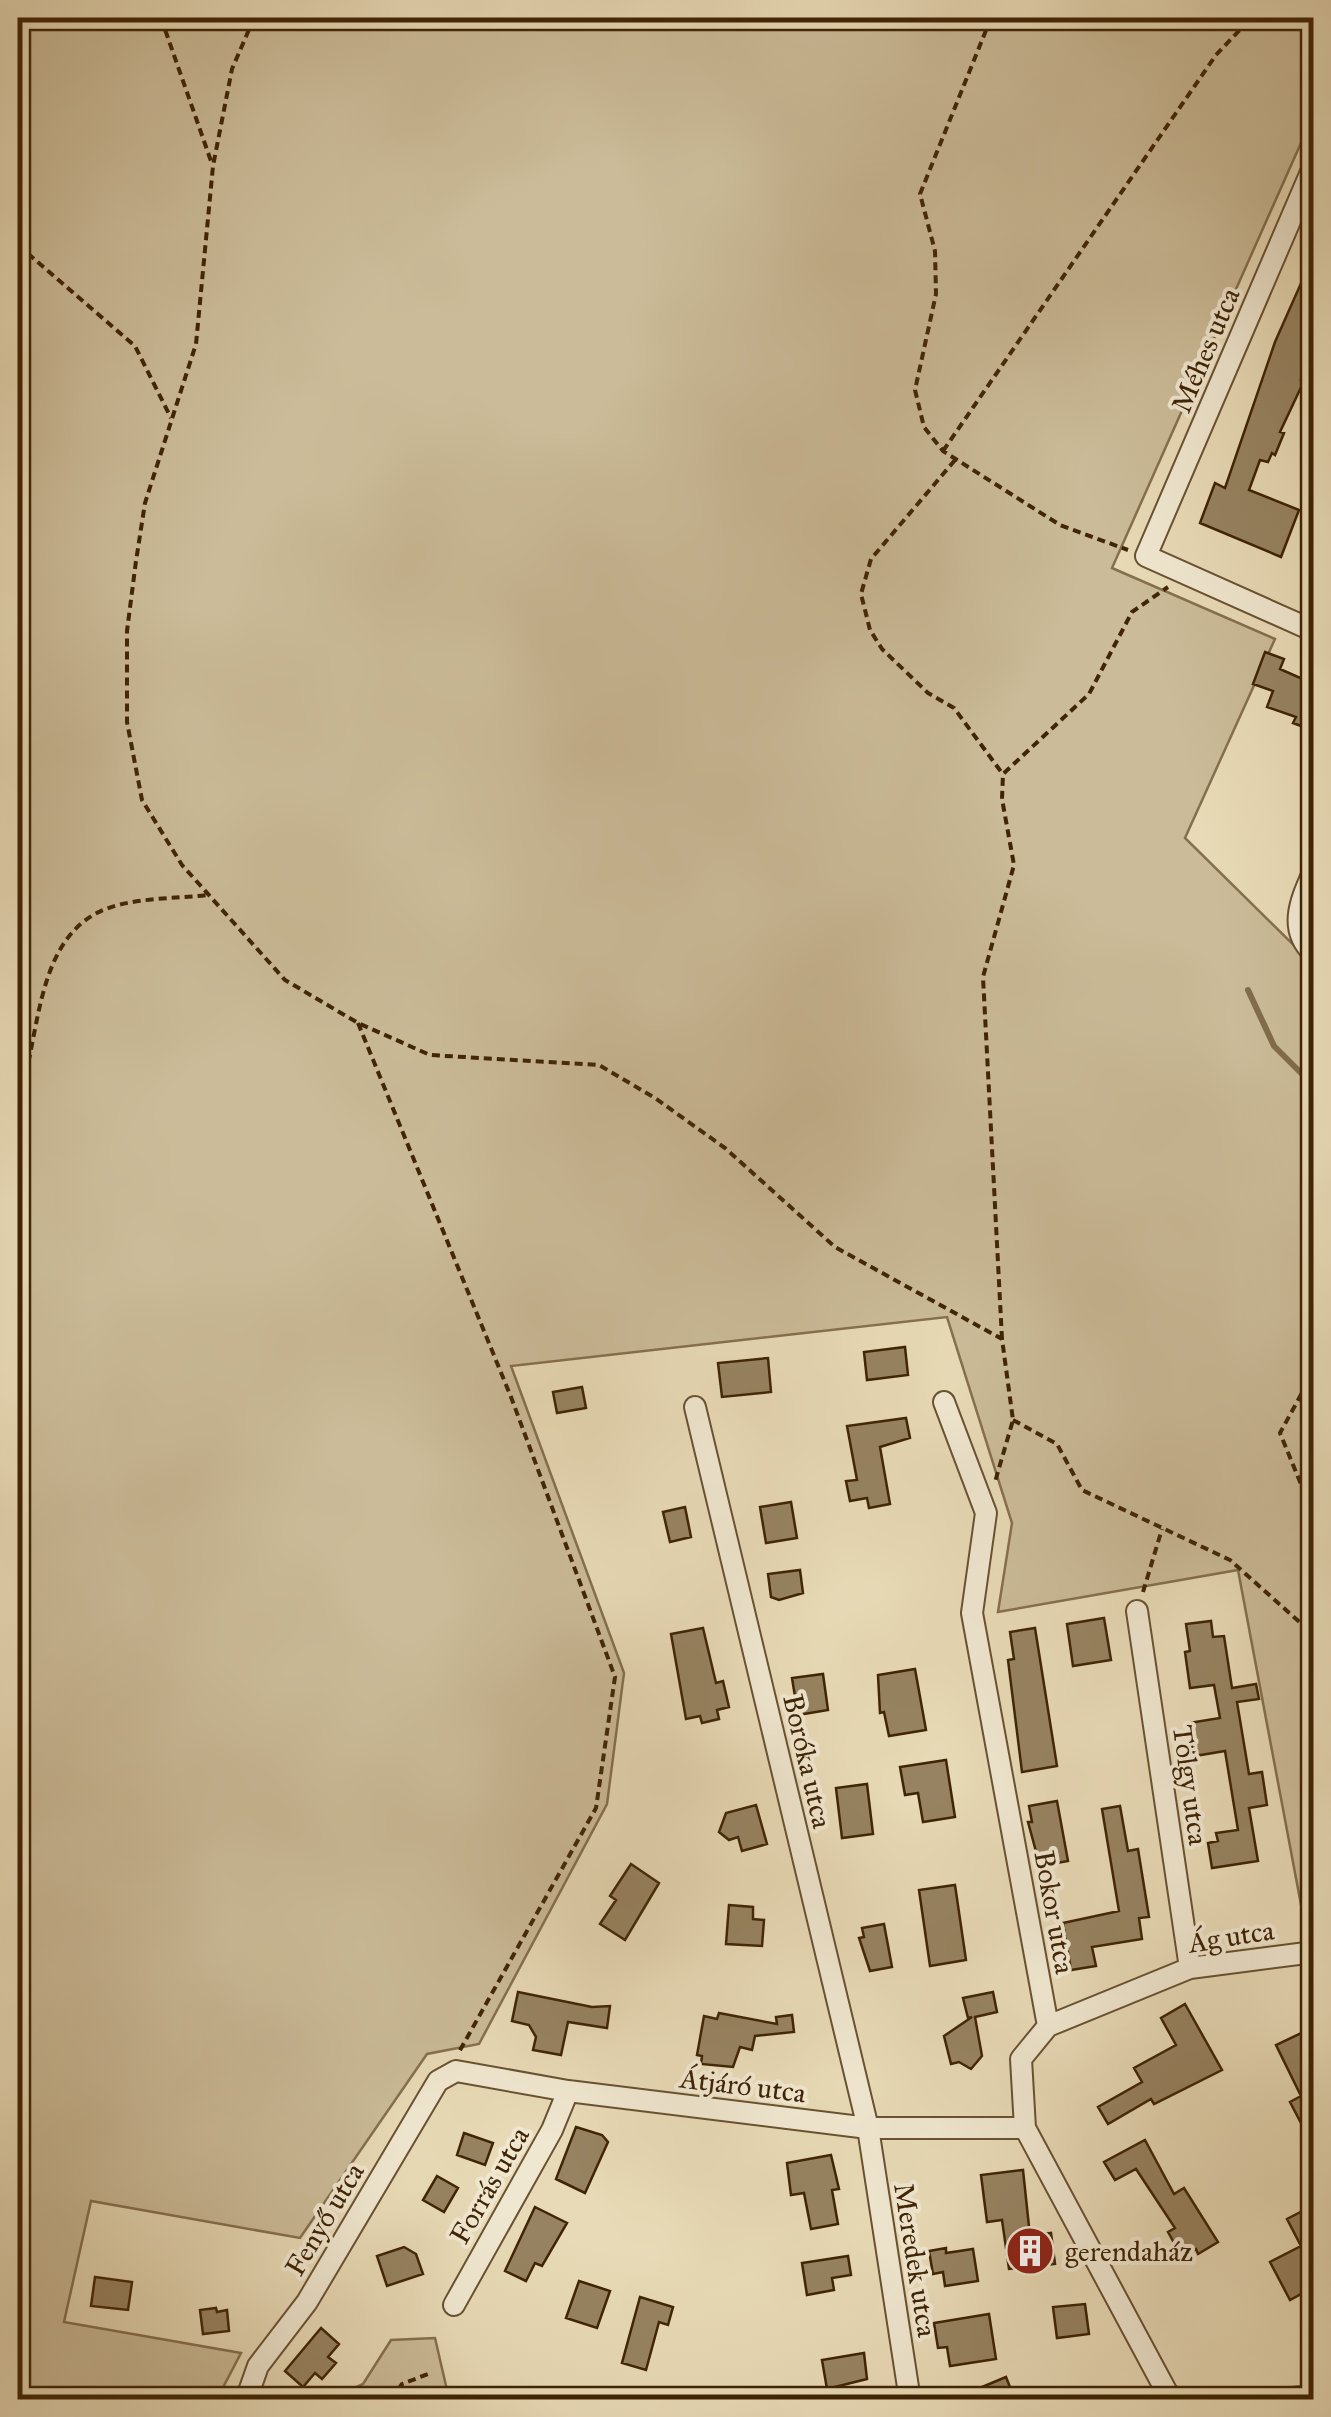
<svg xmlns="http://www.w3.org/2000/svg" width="1331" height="2417" font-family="'IM FELL Great Primer',serif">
  <rect width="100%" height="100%" fill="#e8dab6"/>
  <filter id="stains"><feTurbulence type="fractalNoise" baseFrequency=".002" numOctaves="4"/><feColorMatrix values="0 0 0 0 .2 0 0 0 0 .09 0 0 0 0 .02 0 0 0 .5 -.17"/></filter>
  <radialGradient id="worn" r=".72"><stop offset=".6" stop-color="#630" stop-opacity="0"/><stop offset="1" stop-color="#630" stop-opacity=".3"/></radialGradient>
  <path fill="#cbbb98" stroke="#85704e" stroke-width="2.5" d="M 18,18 L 1313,18 L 1313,116 L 1112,568 L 1275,639 L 1185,838 L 1313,964 L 1313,1910 L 1302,1910 L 1238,1570 L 998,1612 L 1012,1523 L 947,1317 L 511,1366 L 624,1673 L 607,1804 L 479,2044 L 427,2054 L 300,2238 L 91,2201 L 64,2322 L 241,2353 L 217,2399 L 18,2399 Z
    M 435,2338 L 447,2390 L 426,2399 L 332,2399 L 363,2384 L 391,2340 Z"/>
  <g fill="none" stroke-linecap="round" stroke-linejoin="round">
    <path stroke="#826c4b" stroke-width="6" d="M 1248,990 L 1274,1046 L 1314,1086"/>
  </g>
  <path fill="#978361" stroke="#3f2405" stroke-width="2.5" d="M 1314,254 L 1314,345 L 1301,380 L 1304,381 L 1280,432 L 1284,433 L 1275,455 L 1272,453 L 1268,462 L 1260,460 L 1249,490 L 1299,510 L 1281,557 L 1200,523 L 1215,483 L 1225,488 L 1275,342 Z
    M 1265,652 L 1284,659 L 1280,669 L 1314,684 L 1314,731 L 1293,723 L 1296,717 L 1267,707 L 1273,691 L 1253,684 Z
    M 905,1347 L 908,1375 L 867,1380 L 864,1352 Z
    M 768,1358 L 771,1392 L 722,1397 L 718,1363 Z
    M 582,1387 L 586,1408 L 557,1413 L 553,1392 Z
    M 906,1418 L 910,1438 L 880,1447 L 890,1504 L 869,1508 L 867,1498 L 850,1501 L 846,1481 L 857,1480 L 847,1426 Z
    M 791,1502 L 797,1538 L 766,1543 L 760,1507 Z
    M 685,1507 L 691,1537 L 670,1542 L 663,1512 Z
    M 800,1570 L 803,1593 L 779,1600 L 771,1597 L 768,1574 Z
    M 1104,1618 L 1111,1660 L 1073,1666 L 1067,1624 Z
    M 1211,1621 L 1213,1637 L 1224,1636 L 1232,1688 L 1256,1684 L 1259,1699 L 1237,1702 L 1249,1774 L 1262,1772 L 1267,1805 L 1249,1808 L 1258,1861 L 1212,1868 L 1208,1843 L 1218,1841 L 1216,1833 L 1238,1830 L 1225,1751 L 1195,1756 L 1189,1723 L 1220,1718 L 1214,1685 L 1190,1688 L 1185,1652 L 1190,1651 L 1186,1624 Z
    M 703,1628 L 716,1683 L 723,1681 L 729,1707 L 717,1710 L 719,1719 L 702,1723 L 700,1716 L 686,1719 L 671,1634 Z
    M 1035,1628 L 1057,1766 L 1022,1772 L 1008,1660 L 1014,1659 L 1010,1632 Z
    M 915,1669 L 926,1730 L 889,1736 L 884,1712 L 880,1713 L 878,1675 Z
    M 823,1674 L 828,1710 L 798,1715 L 792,1678 Z
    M 946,1760 L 955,1817 L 923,1822 L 918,1793 L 905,1795 L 900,1767 Z
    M 867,1784 L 873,1834 L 842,1838 L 836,1788 Z
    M 1057,1801 L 1068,1861 L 1040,1866 L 1028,1822 L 1032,1822 L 1029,1806 Z
    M 756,1805 L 767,1844 L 742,1851 L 738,1837 L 729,1840 L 719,1832 L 726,1813 Z
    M 1120,1806 L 1128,1851 L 1138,1849 L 1149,1917 L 1139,1918 L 1142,1939 L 1092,1947 L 1096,1966 L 1071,1970 L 1063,1923 L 1119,1911 L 1102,1809 Z
    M 631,1864 L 659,1883 L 625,1940 L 600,1924 L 616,1900 L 610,1896 Z
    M 955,1885 L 966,1960 L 930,1966 L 919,1890 Z
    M 729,1905 L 753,1907 L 753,1919 L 764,1920 L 762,1946 L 726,1944 Z
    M 884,1924 L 892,1967 L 870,1971 L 859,1938 L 864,1937 L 862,1928 Z
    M 518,1992 L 592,2007 L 610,2006 L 607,2028 L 568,2022 L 561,2055 L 533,2050 L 536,2037 L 529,2025 L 512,2021 Z
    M 993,1992 L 997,2012 L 975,2017 L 982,2056 L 971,2069 L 959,2062 L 951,2064 L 944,2036 L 972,2017 L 968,2018 L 963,1998 Z
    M 1185,2004 L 1222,2070 L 1154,2104 L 1151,2099 L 1108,2124 L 1098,2107 L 1142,2082 L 1134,2068 L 1176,2045 L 1161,2018 Z
    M 719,2013 L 777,2024 L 776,2017 L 792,2015 L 794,2032 L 755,2036 L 752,2050 L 740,2047 L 733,2067 L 701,2064 L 702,2056 L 697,2055 L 704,2016 L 717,2019 Z
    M 1314,2027 L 1314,2148 L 1290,2102 L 1301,2096 L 1276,2045 Z
    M 576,2127 L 602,2135 L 608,2142 L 585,2193 L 556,2179 Z
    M 464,2133 L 493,2143 L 485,2165 L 457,2155 Z
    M 1145,2140 L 1174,2194 L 1184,2188 L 1218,2242 L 1198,2254 L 1196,2249 L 1182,2257 L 1168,2232 L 1175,2228 L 1136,2169 L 1115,2180 L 1104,2162 Z
    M 831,2155 L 839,2189 L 832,2190 L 838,2224 L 811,2229 L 804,2193 L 791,2195 L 787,2163 Z
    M 1023,2170 L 1030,2236 L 1051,2233 L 1055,2264 L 1009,2269 L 1002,2220 L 987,2222 L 981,2175 Z
    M 437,2176 L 458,2188 L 444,2212 L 423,2200 Z
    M 1314,2205 L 1314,2287 L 1290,2300 L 1270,2262 L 1301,2246 L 1287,2219 Z
    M 535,2207 L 567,2223 L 542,2266 L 535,2263 L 526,2281 L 505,2271 Z
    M 404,2247 L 416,2254 L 423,2274 L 387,2286 L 377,2256 Z
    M 946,2248 L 946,2253 L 973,2249 L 978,2281 L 945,2286 L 943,2272 L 933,2274 L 929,2251 Z
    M 848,2256 L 851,2275 L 832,2278 L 834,2290 L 807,2295 L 802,2263 Z
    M 95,2277 L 132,2282 L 128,2310 L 91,2306 Z
    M 579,2281 L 610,2291 L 597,2328 L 566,2318 Z
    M 640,2297 L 673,2307 L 668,2325 L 659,2322 L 646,2370 L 622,2363 Z
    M 1085,2304 L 1089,2334 L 1057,2338 L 1053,2307 Z
    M 216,2308 L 217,2312 L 227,2310 L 229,2331 L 203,2334 L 200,2310 Z
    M 989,2314 L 996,2359 L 950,2366 L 947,2347 L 938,2348 L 934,2323 Z
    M 321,2328 L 339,2344 L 328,2357 L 336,2363 L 322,2379 L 315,2373 L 303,2387 L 285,2371 Z
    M 864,2353 L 867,2379 L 827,2389 L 822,2360 Z
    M 1006,2377 L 1012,2392 L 990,2400 L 951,2400 Z"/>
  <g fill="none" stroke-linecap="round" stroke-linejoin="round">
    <g stroke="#695231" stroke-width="24">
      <path id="minor" d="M 1314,165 L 1146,556 L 1314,631
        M 1314,870 C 1301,900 1287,929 1314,954
        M 944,1402 L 986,1513 L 972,1613 L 1048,2026 L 1021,2059 L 1025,2128 L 1171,2400
        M 695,1407 L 868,2128 L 910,2400
        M 1137,1611 L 1190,1968
        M 1048,2026 L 1190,1968 L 1314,1952
        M 454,2305 L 552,2130 L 568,2091
        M 246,2400 L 258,2366 L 307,2302 L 438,2081 L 456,2071 L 568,2091 L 868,2128 L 1025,2128
        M 1266,2400 L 1314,2396"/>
    </g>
    <path stroke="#3f2405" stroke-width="4" stroke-dasharray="8 5" stroke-linecap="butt" d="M 161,18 L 212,164
      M 254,18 L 232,69 L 213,166 L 196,344 L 145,503 L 136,561 L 127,631 L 127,722 L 142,800 L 182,865 L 285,980 L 358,1023 L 430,1055 L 599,1065 L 655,1098 L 725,1148 L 835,1247 L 1002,1339 L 1013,1420 L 995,1482
      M 991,18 L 920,194 L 935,251 L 936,294 L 915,390 L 924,427 L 943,451 L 1060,525 L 1128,550
      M 1059,18 L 1060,23
      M 18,245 L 135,346 L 171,418
      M 943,451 L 1216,55 L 1251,18
      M 955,460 L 871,559 L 861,594 L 870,630 L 882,649 L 928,693 L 954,708 L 1002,773
      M 358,1023 L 511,1397 L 615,1677 L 596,1808 L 459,2052
      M 18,1100 C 40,1041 34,948 95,914 C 125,897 174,899 208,895
      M 1002,1339 L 983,977 L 1014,865 L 1002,799 L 1003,774 L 1089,694 L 1132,612 L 1168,587
      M 1314,1371 L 1280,1433 L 1314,1516
      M 1013,1420 L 1057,1444 L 1082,1490 L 1230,1560 L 1314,1635
      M 1143,1592 L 1162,1529
      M 1303,1623 L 1314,1583
      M 391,2400 L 402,2384 L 428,2374"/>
    <use href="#minor" stroke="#f0e7d0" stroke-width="20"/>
  </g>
  <defs>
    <g id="building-disc" transform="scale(2.5)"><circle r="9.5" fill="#8f2418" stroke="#f0e7d0"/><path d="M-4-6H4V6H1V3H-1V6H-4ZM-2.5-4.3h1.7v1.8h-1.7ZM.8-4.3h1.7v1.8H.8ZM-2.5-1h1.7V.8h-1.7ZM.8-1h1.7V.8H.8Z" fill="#fff"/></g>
  </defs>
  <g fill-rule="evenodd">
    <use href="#building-disc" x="1030" y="2251"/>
  </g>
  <g text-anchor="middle" stroke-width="8" stroke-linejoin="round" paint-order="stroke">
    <g font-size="28" fill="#3f2405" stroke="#f0e7d0">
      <text transform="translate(1205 350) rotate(-67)" y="10">Méhes utca</text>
      <text transform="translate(808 1761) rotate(77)" y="10">Boróka utca</text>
      <text transform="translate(1191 1785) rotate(82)" y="10">Tölgy utca</text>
      <text transform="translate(1055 1912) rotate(80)" y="10">Bokor utca</text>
      <text transform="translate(1231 1936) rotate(-9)" y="10">Ág utca</text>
      <text transform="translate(743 2085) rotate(7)" y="10">Átjáró utca</text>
      <text transform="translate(489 2185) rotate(-60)" y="10">Forrás utca</text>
      <text transform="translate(324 2219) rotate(-59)" y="10">Fenyő utca</text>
      <text transform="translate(916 2260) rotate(81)" y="10">Meredek utca</text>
    </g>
    <g font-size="28" fill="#3f2405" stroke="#f0e7d0" text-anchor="start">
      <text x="1065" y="2261">gerendaház</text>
    </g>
  </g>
  <rect width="1331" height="2417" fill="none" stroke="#e8dab6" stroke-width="60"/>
  <rect x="20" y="20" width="1291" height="2377" fill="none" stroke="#3f2405" stroke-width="5"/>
  <rect x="30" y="30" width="1271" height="2357" fill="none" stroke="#3f2405" stroke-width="2.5"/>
  <rect width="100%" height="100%" filter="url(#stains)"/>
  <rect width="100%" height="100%" fill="url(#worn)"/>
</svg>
